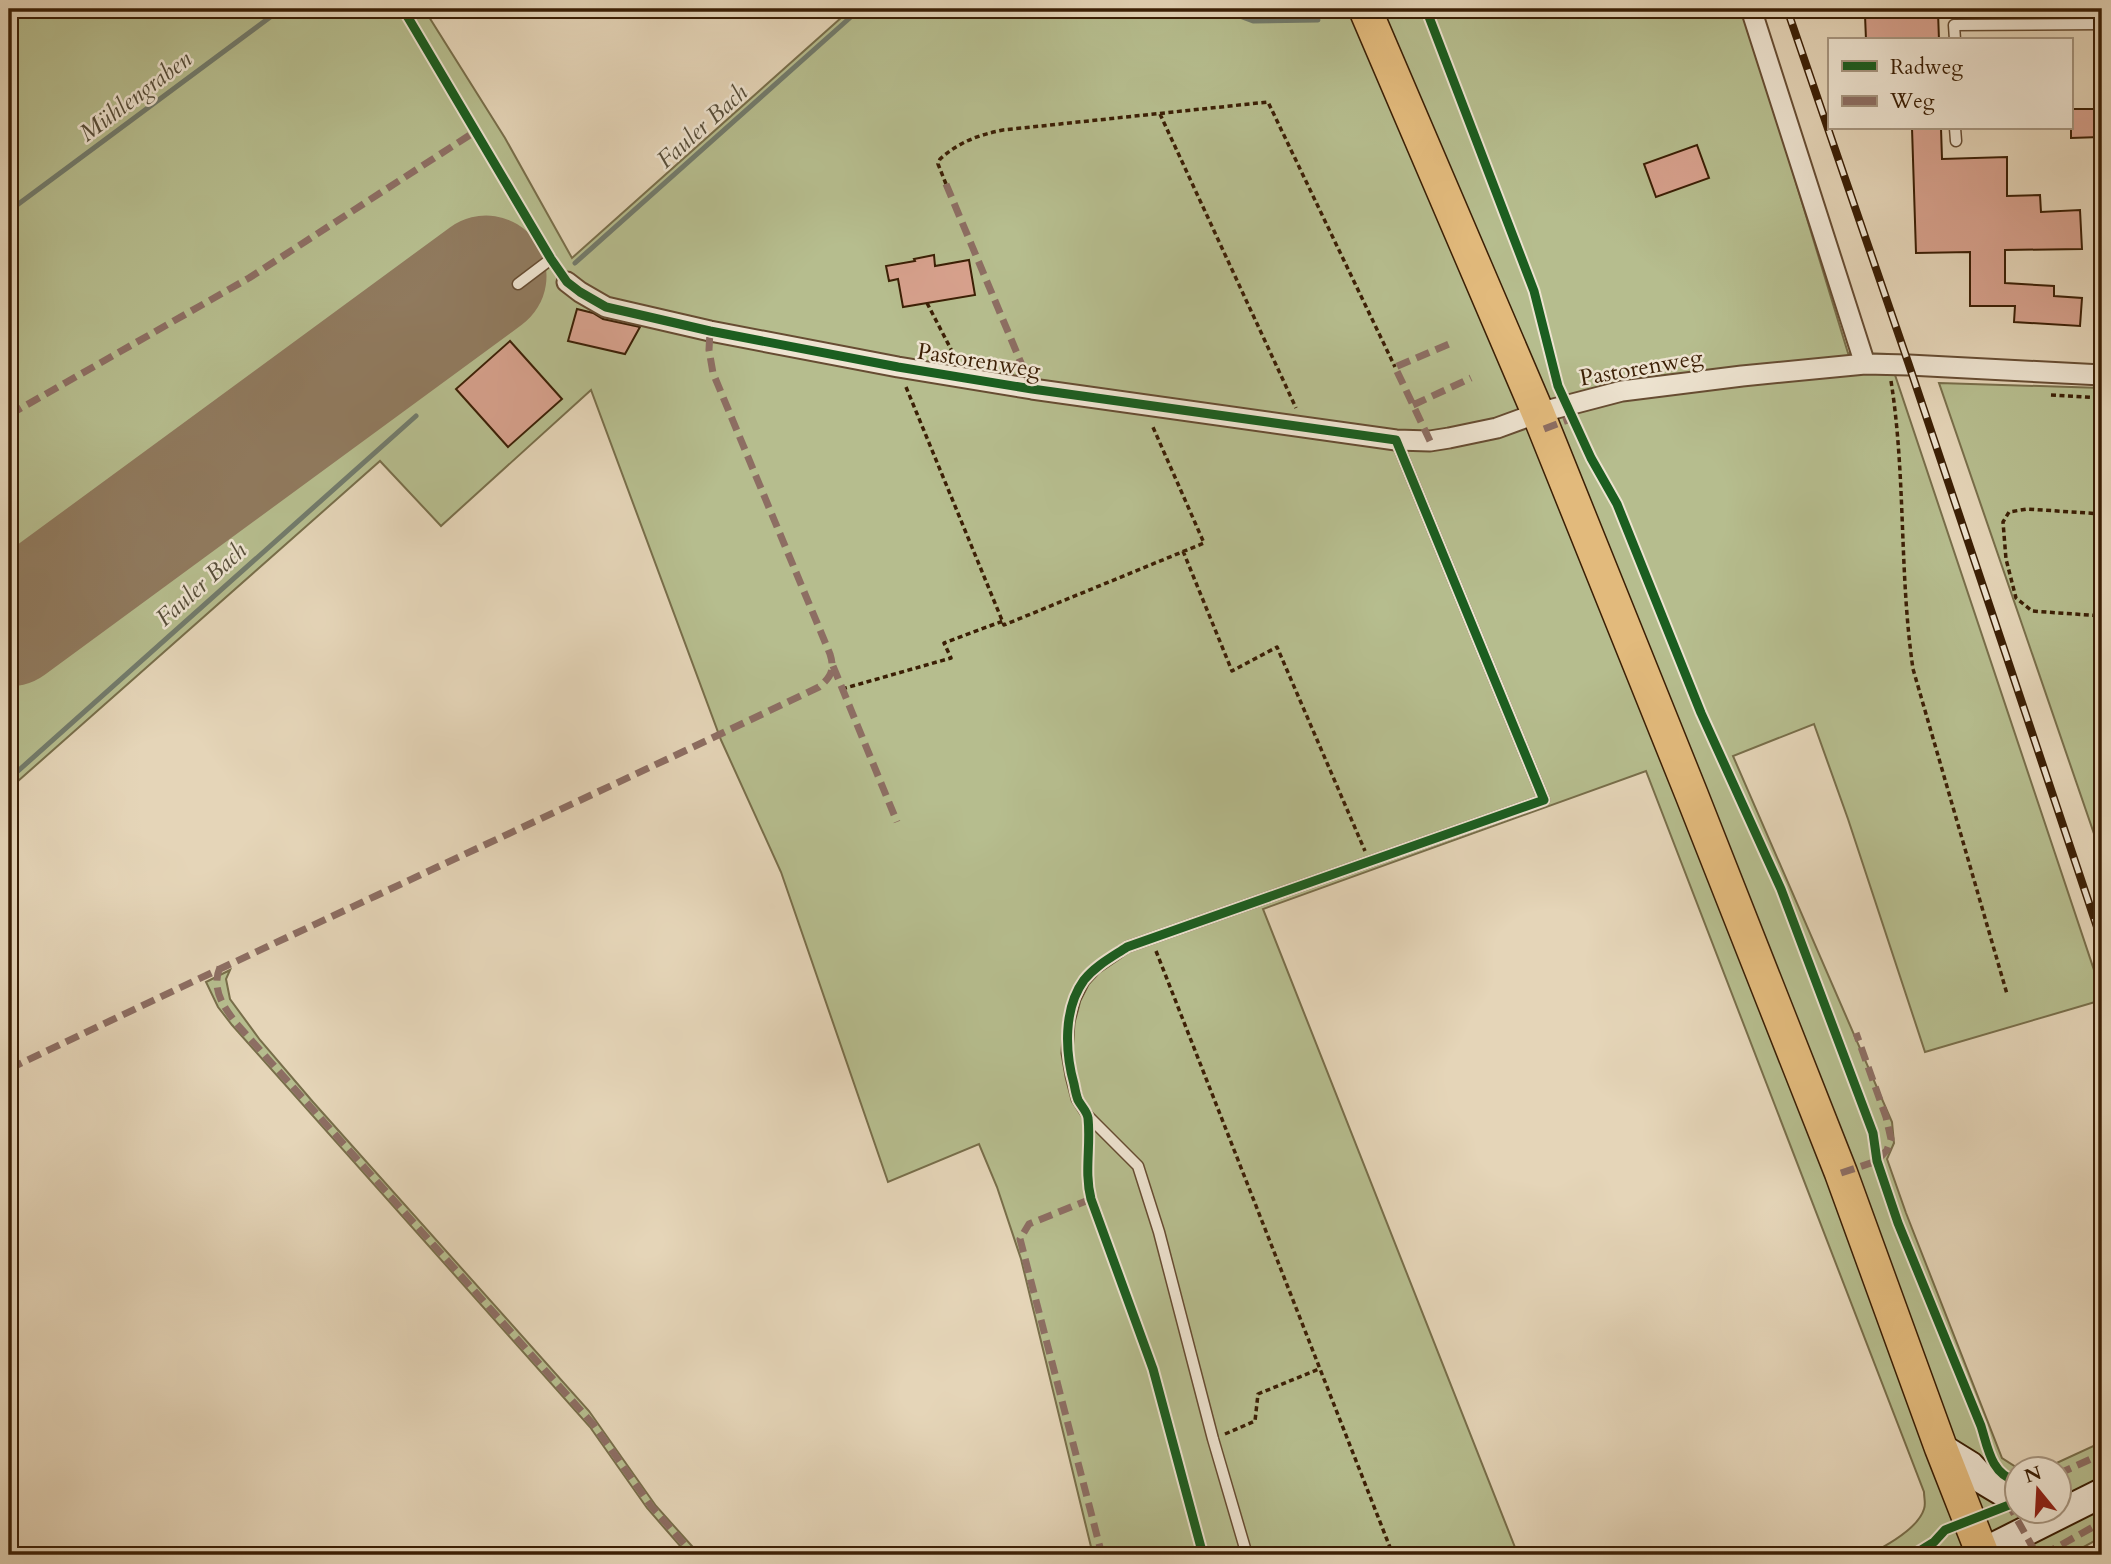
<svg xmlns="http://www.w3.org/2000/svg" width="2111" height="1564" font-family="Cardo,serif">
  <rect width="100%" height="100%" fill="#e5d5b8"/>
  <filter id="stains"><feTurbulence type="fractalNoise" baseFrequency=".00286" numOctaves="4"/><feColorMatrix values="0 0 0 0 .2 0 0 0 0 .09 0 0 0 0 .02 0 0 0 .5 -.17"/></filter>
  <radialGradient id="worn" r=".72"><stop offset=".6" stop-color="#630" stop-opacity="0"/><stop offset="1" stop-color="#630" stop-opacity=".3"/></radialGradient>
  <path fill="#b6bd8e" stroke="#786e4a" stroke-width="2" d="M 9,9 L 424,9 L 505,138 L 572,258 L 851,9 L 1743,9 L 1848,353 L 1888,354 L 2102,994 L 2102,1000 L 1925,1052 L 1848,819 L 1814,724 L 1733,756 L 1892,1122 L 1894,1143 L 1887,1159 L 1906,1213 L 2002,1458 L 2016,1467 L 2030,1469 L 2016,1470 L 2016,1512 L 2058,1512 L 2058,1470 L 2035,1469 L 2048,1467 L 2102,1442 L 2102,1537 L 2069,1555 L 1868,1555 C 1886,1546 1918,1529 1924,1509 C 1926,1504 1924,1498 1924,1492 L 1646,771 L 1263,909 L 1518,1555 L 1093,1555 L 1021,1259 L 997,1187 L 979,1144 L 888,1182 L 781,872 L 721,740 L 591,390 L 441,526 L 380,461 L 9,789 Z
    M 1939,383 L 2102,388 L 2102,857 Z
    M 230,970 L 226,979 L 230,999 L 260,1040 L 313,1102 L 589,1411 L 656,1506 L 700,1555 L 688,1555 L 647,1508 L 590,1427 L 232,1025 L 218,1007 L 206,982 Z"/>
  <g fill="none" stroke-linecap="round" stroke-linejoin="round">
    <path stroke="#727b6c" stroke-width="5" d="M 1221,9 L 1253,21 L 1318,20
      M 9,211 L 281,9
      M 575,263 L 853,15
      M 9,779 L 416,416"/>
    <path stroke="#907a5e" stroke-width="121" d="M 9,626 L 486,276"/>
  </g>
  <path fill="#d7a18d" stroke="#3b1f05" stroke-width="2" d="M 1938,12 L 1939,40 L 1866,40 L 1865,15 Z
    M 2071,109 L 2100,109 L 2100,137 L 2071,138 Z
    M 1912,128 L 1941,128 L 1942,159 L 2007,157 L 2007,196 L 2040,195 L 2041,212 L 2080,210 L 2082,249 L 2005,250 L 2005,283 L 2054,286 L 2054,296 L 2082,298 L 2080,326 L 2014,322 L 2015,306 L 1970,306 L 1970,252 L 1916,253 Z
    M 1697,145 L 1709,178 L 1656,197 L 1644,164 Z
    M 934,255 L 935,266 L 969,260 L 975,295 L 903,307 L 898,279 L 889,281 L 886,266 L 915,261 L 914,259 Z
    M 577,309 L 593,313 L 603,319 L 640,327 L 625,354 L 568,341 Z
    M 510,341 L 562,399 L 508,447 L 456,389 Z"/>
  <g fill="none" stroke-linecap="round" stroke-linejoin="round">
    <g stroke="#664c32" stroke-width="13">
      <path id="service" d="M 1955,40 L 1954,25 L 2102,24
        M 1955,128 L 1956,141
        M 518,284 L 551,259
        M 1247,1555 L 1213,1439 L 1159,1232 L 1138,1166 L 1088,1116 L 1077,1099 L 1071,1076 L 1067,1053 L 1069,1022 L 1075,999 L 1084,981 L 1095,969 L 1127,947 L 1544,800 L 1396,440"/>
    </g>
    <g stroke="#664c32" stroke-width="23">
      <path id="minor" d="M 1751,9 L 1865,364
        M 567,282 L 580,292 L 606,307 L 710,331 L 898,367 L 1032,389 L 1396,440 L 1430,441 L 1449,438 L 1497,428 L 1538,413 L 1622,391 L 1742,376 L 1865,364 L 1909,365 L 2102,375"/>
    </g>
    <g stroke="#3b1f05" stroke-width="32">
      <path id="secondary" d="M 1941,1448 L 1970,1466 L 1982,1479 L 2002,1491 L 2016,1496
        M 1982,1553 L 2102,1493"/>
    </g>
    <g stroke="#3b1f05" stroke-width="35">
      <path id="primary" d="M 1365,9 L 1538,413 L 1691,793 L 1841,1173 L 1941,1448 L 1983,1555"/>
    </g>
    <path stroke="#3b1f05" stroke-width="3.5" stroke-dasharray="5 3.5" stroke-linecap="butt" d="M 1160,114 L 1296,408
      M 946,184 L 938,164 L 940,159 C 959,142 978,135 1003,130 L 1268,102 L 1395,367
      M 927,303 L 955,357
      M 1891,381 C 1906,476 1899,573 1913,669 L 2007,994
      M 906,387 L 1004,625 L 1204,543 L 1152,425
      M 2051,395 L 2102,398
      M 2102,514 L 2027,509 L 2009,512 L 2003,522 L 2006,559 L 2016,598 L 2032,611 L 2102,616
      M 1183,551 L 1232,671 L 1277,647 L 1365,851
      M 842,689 L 951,658 L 944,643 L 1003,621
      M 1156,951 L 1393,1555
      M 1225,1434 L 1255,1421 L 1258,1394 L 1319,1369"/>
    <use href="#service" stroke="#eee4d1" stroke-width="10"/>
    <use href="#minor" stroke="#eee4d1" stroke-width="19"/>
    <use href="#secondary" stroke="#eee4d1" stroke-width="28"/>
    <use href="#primary" stroke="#e2ba7c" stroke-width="32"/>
    <g stroke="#3b1f05" stroke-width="8">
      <path id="rail" d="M 1787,9 L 1909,365 L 2102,942"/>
    </g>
    <use href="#rail" stroke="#eee4d1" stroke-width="5" stroke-dasharray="16" stroke-linecap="butt"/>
    <path stroke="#8d6e63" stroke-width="7" stroke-dasharray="14 7" stroke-linecap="butt" d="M 946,184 L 1032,389
      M 1413,405 L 1471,378
      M 9,415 L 249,278 L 476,131
      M 1544,429 L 1573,418
      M 1430,441 L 1395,367 L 1454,342
      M 833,666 L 897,822
      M 220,967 C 211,989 223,1006 236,1023 L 593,1424 L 651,1506 L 694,1555
      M 9,1069 C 278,940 550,816 819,687 C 831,677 835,670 830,654 L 713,373 L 709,350 L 710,331
      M 1841,1173 L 1877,1161 L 1887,1150 L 1891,1139 L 1886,1117 L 1856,1033
      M 1091,1199 L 1029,1224 L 1020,1239 L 1102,1555
      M 2058,1474 L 2102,1454
      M 2013,1481 L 2009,1505 L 2037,1555
      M 2043,1555 L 2102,1522"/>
    <g stroke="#eee4d1" stroke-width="13">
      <path id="cycleway" d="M 403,9 L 551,259 L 567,282 L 580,292 L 606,307 L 710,331 L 898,367 L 1032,389 L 1396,440 L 1544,800 L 1127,947 C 1112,957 1095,966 1084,980 C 1063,1009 1065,1052 1074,1084 C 1075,1089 1076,1095 1078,1100 C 1081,1106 1087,1111 1088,1118 C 1091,1146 1084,1172 1091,1199 L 1153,1369 L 1203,1555
        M 1426,9 L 1534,291 L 1558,386 L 1591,458 L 1617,504 L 1701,713 L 1781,889 L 1873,1133 L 1877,1161 L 1898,1223 L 1981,1426 C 1988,1448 1991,1474 2016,1481
        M 1913,1555 L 1934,1542 L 1945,1530 L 2009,1505"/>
    </g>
    <use href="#cycleway" stroke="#1b5e20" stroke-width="9"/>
  </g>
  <g text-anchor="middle" stroke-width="5" stroke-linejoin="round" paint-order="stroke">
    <g font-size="23" fill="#3b1f05" stroke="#eee4d1">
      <text transform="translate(979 360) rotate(9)" y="8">Pastorenweg</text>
      <text transform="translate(1641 367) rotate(-10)" y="8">Pastorenweg</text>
    </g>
    <g font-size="24" font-style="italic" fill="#564d39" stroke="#eee4d1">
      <text transform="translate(135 96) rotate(-37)" y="8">Mühlengraben</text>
      <text transform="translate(702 126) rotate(-42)" y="8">Fauler Bach</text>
      <text transform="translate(201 584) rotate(-42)" y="8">Fauler Bach</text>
    </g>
  </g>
  <rect width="2111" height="1564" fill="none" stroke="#e5d5b8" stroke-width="35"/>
  <rect x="10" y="10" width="2090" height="1543" fill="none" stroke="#3b1f05" stroke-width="3.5"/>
  <rect x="18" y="18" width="2076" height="1529" fill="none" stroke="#3b1f05" stroke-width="2"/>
  <rect x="1828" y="38" width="245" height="91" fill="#eee4d1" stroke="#a6957f" stroke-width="2"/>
  <rect x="1842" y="61" width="35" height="10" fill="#1b5e20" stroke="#a6957f" stroke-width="2"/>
  <text x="1890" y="74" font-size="21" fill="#3b1f05">Radweg</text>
  <rect x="1842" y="96" width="35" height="10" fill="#8d6e63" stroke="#a6957f" stroke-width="2"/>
  <text x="1890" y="108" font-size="21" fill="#3b1f05">Weg</text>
  <g transform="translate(2038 1490) rotate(342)"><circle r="33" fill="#eee4d1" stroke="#a6957f" stroke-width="2"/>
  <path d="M0-5L12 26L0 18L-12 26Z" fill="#8f2418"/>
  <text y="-10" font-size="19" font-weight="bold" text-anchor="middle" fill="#3b1f05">N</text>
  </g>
  <rect width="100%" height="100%" filter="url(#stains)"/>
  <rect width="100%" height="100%" fill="url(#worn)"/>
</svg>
